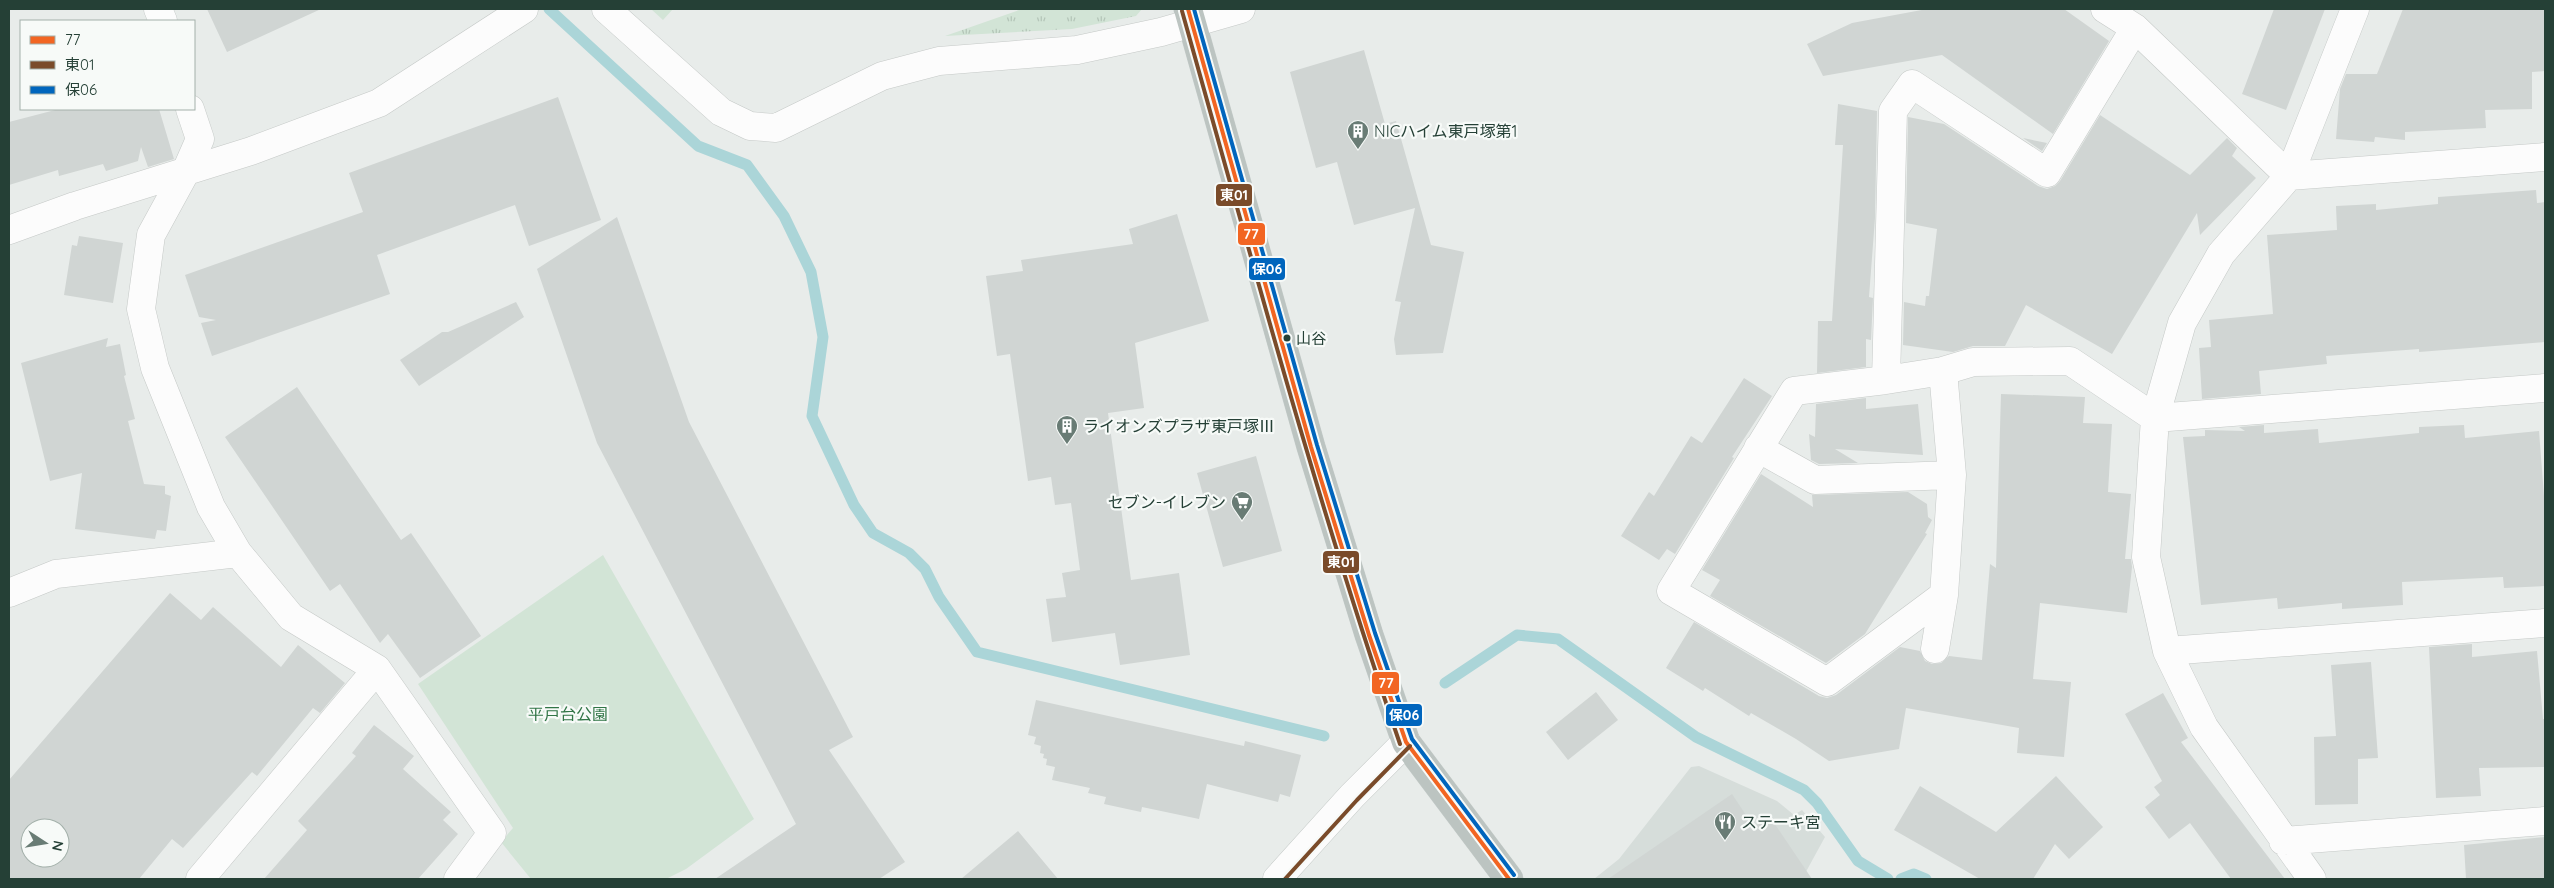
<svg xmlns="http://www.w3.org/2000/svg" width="2554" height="888" font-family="Quicksand,'Noto Sans JP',sans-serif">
  <defs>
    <pattern id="grass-tufts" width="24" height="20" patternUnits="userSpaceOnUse" patternTransform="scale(1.25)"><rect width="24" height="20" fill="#d2e4d6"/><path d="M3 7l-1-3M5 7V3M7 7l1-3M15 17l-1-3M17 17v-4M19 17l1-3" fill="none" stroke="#b4c5b8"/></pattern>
  </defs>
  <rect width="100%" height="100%" fill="#e8ecea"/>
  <path fill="#d6ddda" d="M 1699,766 L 1777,801 L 1794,815 L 1802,810 L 1825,837 L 1802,879 L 1594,879 L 1619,859 L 1691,767 Z"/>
  <path fill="url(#grass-tufts)" d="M 651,9 L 673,9 L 663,20 Z
    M 1022,9 L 1142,9 L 1136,16 L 1072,29 L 945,36 Z"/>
  <path fill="#d2e4d6" d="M 603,555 L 754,819 L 686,869 L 666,879 L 531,879 L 501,842 L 513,828 L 418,684 Z"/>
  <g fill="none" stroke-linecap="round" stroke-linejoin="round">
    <path stroke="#abd5d8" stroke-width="11" d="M 549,9 L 698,146 L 747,165 L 784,216 L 811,272 L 823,337 L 812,416 L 854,505 L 873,533 L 909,553 L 925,569 L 939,597 L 977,652 L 1324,736
      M 1445,683 L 1517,635 L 1558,639 L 1696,737 L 1804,790 L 1817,803 L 1858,861 L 1888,879
      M 1901,879 L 1914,874 L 1926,879"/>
  </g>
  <path fill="#d0d5d3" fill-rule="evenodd" d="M 207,9 L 321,9 L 227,52 Z
    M 1927,9 L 2064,9 L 2109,41 L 2053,134 L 1942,55 L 1823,76 L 1807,44 L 1852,23 Z
    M 2274,9 L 2325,9 L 2286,110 L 2242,94 Z
    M 2403,9 L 2545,9 L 2545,71 L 2532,72 L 2532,109 L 2485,110 L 2486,128 L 2405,132 L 2405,140 L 2375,137 L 2374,142 L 2336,139 L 2340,89 L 2346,74 L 2377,74 Z
    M 1364,50 L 1385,124 L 1396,121 L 1431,245 L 1464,252 L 1443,353 L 1396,355 L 1394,339 L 1401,302 L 1395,301 L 1415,208 L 1354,225 L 1337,162 L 1316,168 L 1290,72 Z
    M 558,97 L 601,220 L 529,246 L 515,205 L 377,255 L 390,294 L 212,356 L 201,323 L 216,320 L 199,317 L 185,275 L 363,212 L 349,173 Z
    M 1838,104 L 1877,111 L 1875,218 L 1869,297 L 1873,298 L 1871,340 L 1866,339 L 1866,367 L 1817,373 L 1818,321 L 1832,321 L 1843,145 L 1835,145 Z
    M 59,109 L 159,109 L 174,159 L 148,167 L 141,147 L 138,161 L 106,171 L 103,164 L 59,176 L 58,170 L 9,185 L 9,122 Z
    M 2100,115 L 2190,175 L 2227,138 L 2237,148 L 2232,156 L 2256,178 L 2200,235 L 2197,213 L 2112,354 L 2026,305 L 2005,346 L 1973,346 L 1953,352 L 1903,345 L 1904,302 L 1925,306 L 1926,296 L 1929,296 L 1937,229 L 1906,223 L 1908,117 L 1944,124 L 2038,186 L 2047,189 L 2055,186 L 2060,181 Z
    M 2023,138 L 2047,143 L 2042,151 Z
    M 2536,190 L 2537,203 L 2545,202 L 2545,342 L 2419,352 L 2419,349 L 2326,356 L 2327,364 L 2259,371 L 2261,394 L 2202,399 L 2199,348 L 2211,347 L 2209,320 L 2273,314 L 2267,235 L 2337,230 L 2336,206 L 2376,204 L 2376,210 L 2438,204 L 2438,197 Z
    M 1177,214 L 1209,321 L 1135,343 L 1144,408 L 1108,413 L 1131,580 L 1179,573 L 1190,655 L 1120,665 L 1115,633 L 1052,642 L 1046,599 L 1066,597 L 1062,573 L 1080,570 L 1071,503 L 1055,505 L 1051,477 L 1028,481 L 1010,354 L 997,356 L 986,276 L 1023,271 L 1021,260 L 1133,244 L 1129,229 Z
    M 617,217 L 689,422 L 853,737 L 829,750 L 905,862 L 879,879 L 715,879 L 796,824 L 597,443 L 537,269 Z
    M 79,236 L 123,243 L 113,303 L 64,295 L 72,245 L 77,246 Z
    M 516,302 L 524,317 L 419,386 L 400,360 L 442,332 L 448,332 Z
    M 108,338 L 106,347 L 120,344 L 126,375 L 124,376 L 135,419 L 128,421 L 144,484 L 165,486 L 165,494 L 171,496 L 166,531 L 157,530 L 155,539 L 75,529 L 82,473 L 50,481 L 21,363 Z
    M 1744,378 L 1772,396 L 1732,457 L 1734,458 L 1675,554 L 1667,549 L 1659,560 L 1621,536 L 1649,492 L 1654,496 L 1691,436 L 1702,443 Z
    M 297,387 L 401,540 L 411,533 L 481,636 L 420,678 L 388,634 L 380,643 L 340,584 L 330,591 L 225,437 Z
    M 2001,394 L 2085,397 L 2083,423 L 2112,424 L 2108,492 L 2131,494 L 2125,559 L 2131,559 L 2132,567 L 2127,613 L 2040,603 L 2033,679 L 2071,682 L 2064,757 L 2017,753 L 2019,728 L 1906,708 L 1899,749 L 1829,761 L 1796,739 L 1751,713 L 1749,716 L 1705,688 L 1703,691 L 1666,668 L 1694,622 L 1819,696 L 1827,698 L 1836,695 L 1900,647 L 1920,651 L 1925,661 L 1932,664 L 1941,663 L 1949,656 L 1982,660 L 1990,564 L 1996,568 Z
    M 1866,398 L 1866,409 L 1918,404 L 1923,455 L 1835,449 L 1858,463 L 1819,464 L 1811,460 L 1809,434 L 1815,437 L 1816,404 Z
    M 2264,425 L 2264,433 L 2318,429 L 2319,443 L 2419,433 L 2419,427 L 2464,425 L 2465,438 L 2539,431 L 2545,509 L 2545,586 L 2504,588 L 2503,577 L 2402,582 L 2403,605 L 2342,609 L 2342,603 L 2278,609 L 2277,598 L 2201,605 L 2183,437 L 2205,436 L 2205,430 L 2245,431 L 2239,427 Z
    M 1256,456 L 1282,551 L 1223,567 L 1197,473 Z
    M 1761,474 L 1813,507 L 1812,495 L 1908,492 L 1927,504 L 1928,517 L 1932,520 L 1925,533 L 1927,534 L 1865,634 L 1826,663 L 1710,596 L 1720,580 L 1702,570 Z
    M 170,593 L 201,620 L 213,607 L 281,667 L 298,645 L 345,683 L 320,713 L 313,708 L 257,776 L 252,772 L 183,848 L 172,839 L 139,879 L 9,879 L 9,780 ZM 30,828 L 60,828 L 60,858 L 30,858 Z
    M 2472,644 L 2472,657 L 2537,651 L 2543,719 L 2545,719 L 2545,767 L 2479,768 L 2481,796 L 2436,798 L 2429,647 Z
    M 2371,662 L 2378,758 L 2358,759 L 2358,804 L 2315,805 L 2314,737 L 2336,736 L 2331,665 Z
    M 1596,692 L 1618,720 L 1568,760 L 1546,732 Z
    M 2163,693 L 2188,738 L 2181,742 L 2285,879 L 2231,879 L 2190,823 L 2169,839 L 2145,807 L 2160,795 L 2154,787 L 2162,781 L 2125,714 Z
    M 1036,700 L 1244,746 L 1245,741 L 1301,755 L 1290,797 L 1280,794 L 1278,802 L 1207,784 L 1199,819 L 1142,807 L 1141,812 L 1104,804 L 1106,797 L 1088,793 L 1090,788 L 1052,780 L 1055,767 L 1046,765 L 1047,759 L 1043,758 L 1044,754 L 1040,753 L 1041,746 L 1034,744 L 1036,737 L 1028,735 Z
    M 374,725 L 414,756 L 403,769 L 451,812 L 443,820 L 458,834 L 418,879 L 264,879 L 307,830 L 298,821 L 356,756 L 352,753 Z
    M 2056,776 L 2103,827 L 2069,859 L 2055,844 L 2033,879 L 1980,879 L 1894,830 L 1920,786 L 1996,832 Z
    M 1732,794 L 1754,827 L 1770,817 L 1812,879 L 1608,879 Z
    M 1018,831 L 1058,879 L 961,879 Z
    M 2545,837 L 2545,879 L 2466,879 L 2464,845 Z"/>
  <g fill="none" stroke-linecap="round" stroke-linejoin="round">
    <g stroke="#c5c9c7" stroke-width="29">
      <path id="street" d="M 606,9 L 721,112 L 750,126 L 776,128 L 882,76 L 939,61 L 1077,50 L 1161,32 L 1241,9
        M 2105,9 L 2135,28 L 2289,176 L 2545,157
        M 186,171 L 151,235 L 141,309 L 155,368 L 211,507 L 238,553 L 291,617 L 377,669 L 492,833 L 458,879
        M 9,230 L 75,206 L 251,151 L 379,103 L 524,9
        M 1886,380 L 1893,111 L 1912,84 L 2047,173 L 2135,28
        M 1758,448 L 1815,480 L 1952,475
        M 9,593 L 56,574 L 238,553
        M 1944,595 L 1827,682 L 1671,591 L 1794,391 L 1886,380 L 1943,371 L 1973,362 L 2070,361 L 2155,418 L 2545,388
        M 1935,649 L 1944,595 L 1952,475 L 1943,371
        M 2167,651 L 2545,623
        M 2283,841 L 2545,821
        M 200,879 L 377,669
        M 2312,879 L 2204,727 L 2167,651 L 2146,557 L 2155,418 L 2182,323 L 2221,254 L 2289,176 L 2355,9"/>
    </g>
    <g stroke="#c4c9c7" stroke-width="29">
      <path id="secondary" d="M 158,9 L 163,21
        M 186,171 L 200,139 L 190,109
        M 1277,879 L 1352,796 L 1406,742"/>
    </g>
    <g stroke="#c3cac8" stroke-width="29">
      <path id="highway" d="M 1188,9 L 1311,447 L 1369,635 L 1406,742 L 1509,879"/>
    </g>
    <use href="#street" stroke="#fcfcfc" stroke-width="28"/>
    <use href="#secondary" stroke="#fcfcfc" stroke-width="28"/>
    <use href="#highway" stroke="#bcc4c1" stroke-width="28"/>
    <g stroke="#f7faf8" stroke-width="8">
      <path id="bus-1" d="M 1188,9 L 1311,447 L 1369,635 L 1406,742 L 1509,879"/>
    </g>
    <g stroke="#f7faf8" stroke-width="8">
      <path id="bus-2" d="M 1182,11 C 1251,256 1317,503 1400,744
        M 1285,879 L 1357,800 L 1410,746"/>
    </g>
    <g stroke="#f7faf8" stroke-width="8">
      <path id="bus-3" d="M 1194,9 L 1317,445 L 1375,633 L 1412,739 L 1514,875"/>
    </g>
    <use href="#bus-1" stroke="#f26522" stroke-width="4"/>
    <use href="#bus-2" stroke="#7a4b2a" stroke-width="4"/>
    <use href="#bus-3" stroke="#0065bd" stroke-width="4"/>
  </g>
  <defs>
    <g id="building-pin" transform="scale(1.125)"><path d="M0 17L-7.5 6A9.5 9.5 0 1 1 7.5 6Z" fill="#697c75" stroke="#f7faf8"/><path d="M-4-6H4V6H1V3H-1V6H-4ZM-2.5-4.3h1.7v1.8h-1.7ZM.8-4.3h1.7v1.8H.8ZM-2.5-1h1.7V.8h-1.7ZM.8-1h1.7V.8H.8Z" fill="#fff"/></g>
    <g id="supermarket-pin" transform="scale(1.125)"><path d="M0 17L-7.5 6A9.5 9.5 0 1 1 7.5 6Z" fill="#697c75" stroke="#f7faf8"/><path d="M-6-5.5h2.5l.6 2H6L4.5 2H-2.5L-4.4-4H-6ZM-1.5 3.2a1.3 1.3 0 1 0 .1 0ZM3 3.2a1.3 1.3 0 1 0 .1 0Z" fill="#fff"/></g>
    <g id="restaurant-pin" transform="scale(1.125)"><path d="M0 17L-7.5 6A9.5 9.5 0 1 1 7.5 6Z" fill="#697c75" stroke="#f7faf8"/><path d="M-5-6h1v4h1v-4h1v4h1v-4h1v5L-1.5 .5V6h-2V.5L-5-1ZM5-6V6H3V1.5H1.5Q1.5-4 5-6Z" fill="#fff"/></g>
  </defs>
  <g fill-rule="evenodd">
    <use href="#building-pin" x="1358" y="131"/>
    <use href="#building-pin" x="1067" y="426"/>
    <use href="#supermarket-pin" x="1242" y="502"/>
    <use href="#restaurant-pin" x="1725" y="822"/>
  </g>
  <circle fill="#254036" stroke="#f7faf8" stroke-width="2" cx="1287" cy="338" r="4.5"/>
  <g text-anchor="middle" stroke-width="4.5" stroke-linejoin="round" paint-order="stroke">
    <g font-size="15" fill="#254036" stroke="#f7faf8" text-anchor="start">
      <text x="1296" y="344">山谷</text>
    </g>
    <g font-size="16" fill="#254036" stroke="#f7faf8" text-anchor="start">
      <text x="1374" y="137">NICハイム東戸塚第1</text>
      <text x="1083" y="432">ライオンズプラザ東戸塚Ⅲ</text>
      <text x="1226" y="508" text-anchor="end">セブン-イレブン</text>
      <text x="1741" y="828">ステーキ宮</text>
    </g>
    <g font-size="16" fill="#317546" stroke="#f7faf8">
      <text x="568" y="720">平戸台公園</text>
    </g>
  </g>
  <g stroke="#f7faf8" stroke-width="2">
    <rect x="1215" y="183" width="38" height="24" rx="5" fill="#7a4b2a"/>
    <rect x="1237" y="222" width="29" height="24" rx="5" fill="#f26522"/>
    <rect x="1248" y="257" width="38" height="24" rx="5" fill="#0065bd"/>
    <rect x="1322" y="550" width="38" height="24" rx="5" fill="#7a4b2a"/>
    <rect x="1371" y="671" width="29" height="24" rx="5" fill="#f26522"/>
    <rect x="1385" y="703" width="38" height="24" rx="5" fill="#0065bd"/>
  </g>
  <g font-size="14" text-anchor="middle" font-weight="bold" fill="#fff">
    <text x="1234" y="200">東01</text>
    <text x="1251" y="239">77</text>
    <text x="1267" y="274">保06</text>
    <text x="1341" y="567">東01</text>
    <text x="1386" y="688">77</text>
    <text x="1404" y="720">保06</text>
  </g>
  <rect width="2554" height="888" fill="none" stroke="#254036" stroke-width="20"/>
  <rect x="20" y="20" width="175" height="90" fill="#f7faf8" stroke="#a3b0aa"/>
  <rect x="30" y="36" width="25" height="8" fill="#f26522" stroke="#a3b0aa"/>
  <text x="65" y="45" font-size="15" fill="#254036">77</text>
  <rect x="30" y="61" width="25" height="8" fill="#7a4b2a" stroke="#a3b0aa"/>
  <text x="65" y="70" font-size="15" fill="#254036">東01</text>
  <rect x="30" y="86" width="25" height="8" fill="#0065bd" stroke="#a3b0aa"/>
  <text x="65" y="95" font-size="15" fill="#254036">保06</text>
  <g transform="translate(45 843) rotate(102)"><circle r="24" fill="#f7faf8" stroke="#a3b0aa"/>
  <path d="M0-4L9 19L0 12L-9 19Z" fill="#697c75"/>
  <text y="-8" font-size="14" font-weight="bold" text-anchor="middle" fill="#254036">N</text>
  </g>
</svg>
